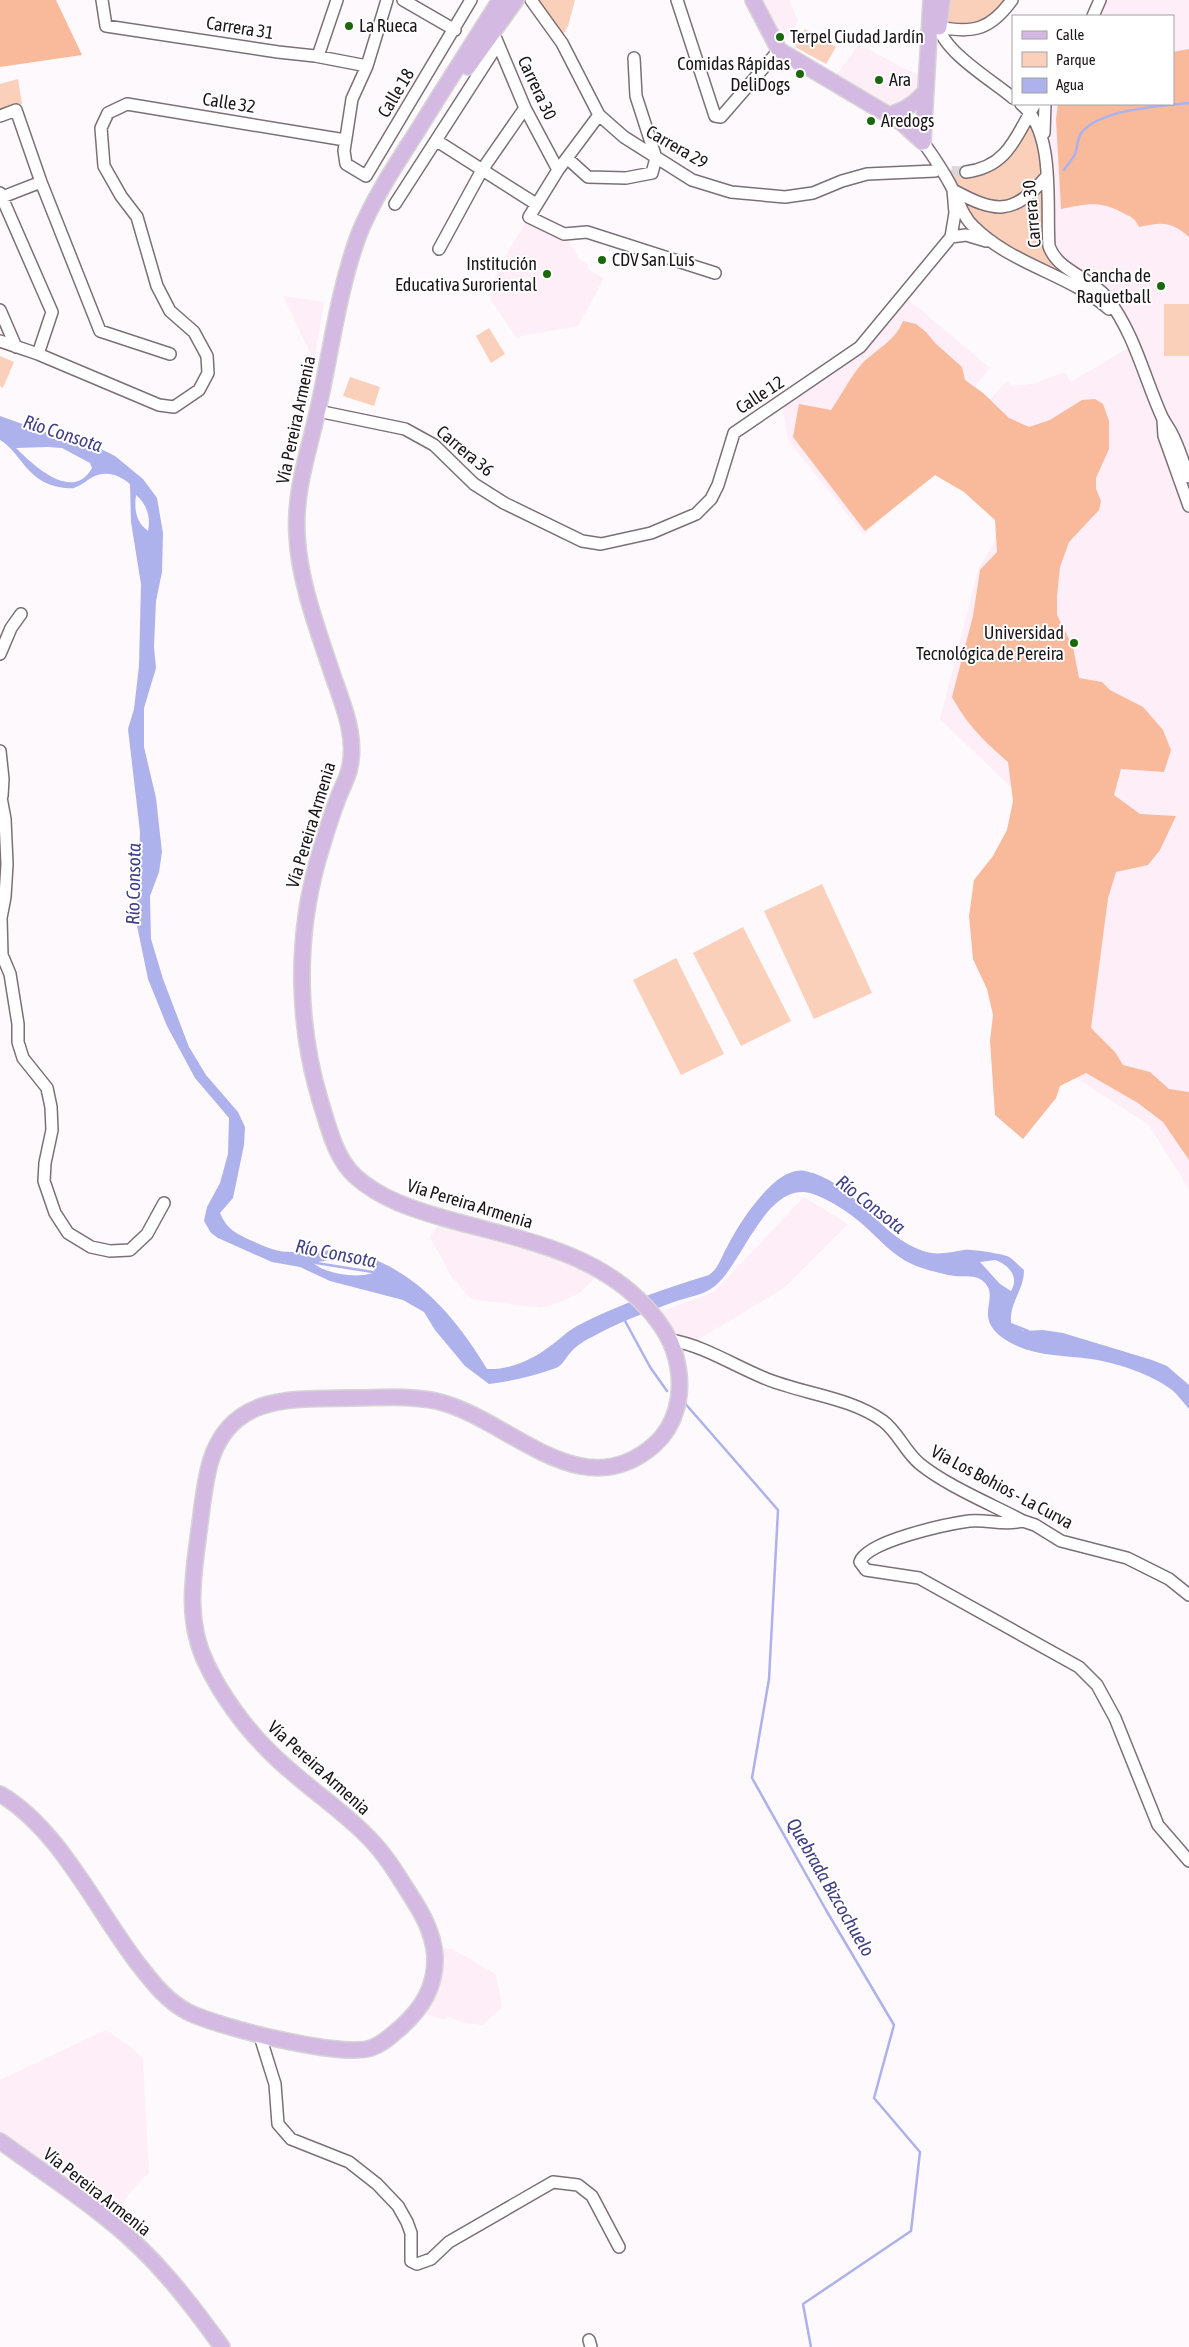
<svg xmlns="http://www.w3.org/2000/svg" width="1189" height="2347" font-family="'Asap Condensed',sans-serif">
  <rect width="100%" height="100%" fill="#fef9fc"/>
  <path fill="#feeef7" d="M 753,0 L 789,0 L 798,21 L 779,50 Z
    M 1100,0 L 1189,0 L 1189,1189 L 1148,1124 L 1012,1037 L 1028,852 L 1016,792 L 940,719 L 979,567 L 1006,524 L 935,468 L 864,535 L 788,440 L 782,401 L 860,347 L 904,296 L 990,368 L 975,386 L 990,399 L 1007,381 L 1012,386 L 1032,384 L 1065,372 L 1071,382 L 1135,344 L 1124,324 L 1055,258 L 1035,120 L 1035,104 L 1173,104 L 1173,16 L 1093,16 Z
    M 859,44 L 903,68 L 927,78 L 926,91 L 888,115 L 831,82 Z
    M 529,217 L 564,234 L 580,260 L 588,265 L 587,269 L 604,278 L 578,326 L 516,337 L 490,298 L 497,270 Z
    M 283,296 L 324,302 L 314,361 Z
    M 804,1197 L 848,1224 L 784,1288 L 697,1340 L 672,1337 L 658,1313 L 714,1292 Z
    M 441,1221 L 530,1246 L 599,1273 L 581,1292 L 565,1300 L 541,1308 L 471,1299 L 451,1276 L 430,1237 Z
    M 439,1948 L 452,1949 L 496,1974 L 502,2007 L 483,2025 L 465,2023 L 447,2016 L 445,2020 L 419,2012 Z
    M 106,2030 L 127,2044 L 142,2057 L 144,2061 L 143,2060 L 149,2172 L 129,2194 L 112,2222 L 0,2141 L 0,2080 Z"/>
  <path fill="#fbd0bb" d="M 538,0 L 575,0 L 568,26 L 561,38 Z
    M 942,0 L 1012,0 L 983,28 L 939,27 Z
    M 805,29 L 836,47 L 826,64 L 795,47 Z
    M 18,79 L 22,104 L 0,110 L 0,84 Z
    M 1030,111 L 1040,129 L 1049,246 L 1118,316 L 974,227 L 942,169 L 966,172 L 997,162 Z
    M 1164,304 L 1189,304 L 1189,356 L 1164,356 Z
    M 489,328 L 505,354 L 491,363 L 476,336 Z
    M 0,356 L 14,362 L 3,388 L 0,386 Z
    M 350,377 L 380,387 L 374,406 L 343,396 Z
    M 822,884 L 872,993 L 814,1019 L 764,911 Z
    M 743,927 L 791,1021 L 741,1046 L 693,953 Z
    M 676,958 L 724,1054 L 681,1075 L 633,980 Z"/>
  <path fill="#f8ba9b" d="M 0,0 L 56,0 L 82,55 L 0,67 Z
    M 1189,49 L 1189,237 C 1171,221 1162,222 1139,227 C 1136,220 1132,217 1125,214 C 1100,200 1087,204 1061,209 L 1056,119 L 1058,104 L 1173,104 L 1173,52 Z
    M 903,321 L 916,324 L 926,332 L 935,343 L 962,367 L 965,380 L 983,393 L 1009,418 L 1029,427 L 1050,420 L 1082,400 L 1095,399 L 1103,404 L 1109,421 L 1109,449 L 1096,478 L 1096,489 L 1101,501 L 1099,510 L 1069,542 L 1060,567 L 1057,596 L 1057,615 L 1073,647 L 1079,678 L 1102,682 L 1110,690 L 1143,707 L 1163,730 L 1171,750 L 1164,772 L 1121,769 L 1114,795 L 1140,814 L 1176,816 L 1160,850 L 1148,865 L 1116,872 L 1108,898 L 1091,1028 L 1115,1052 L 1123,1065 L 1150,1072 L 1169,1089 L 1189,1092 L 1189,1160 L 1163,1122 L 1138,1103 L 1086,1073 L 1060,1086 L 1056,1098 L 1023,1139 L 995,1115 L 990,1041 L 993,1015 L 987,989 L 973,959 L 969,916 L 974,880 L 993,856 L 1007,830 L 1013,801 L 1008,762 C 983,740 969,727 952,697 L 973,616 L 980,570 L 997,552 L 995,520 L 964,492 L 935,475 L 865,531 L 793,437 L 799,404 L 831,410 C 841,396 849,379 860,366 C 874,350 895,342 903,321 Z"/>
  <path fill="#adb1ec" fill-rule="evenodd" d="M 0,416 L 59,437 L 89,443 L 115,456 L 143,479 L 157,498 L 163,533 L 162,572 L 156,601 L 154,647 L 156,668 L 144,708 L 144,747 L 156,798 L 162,852 L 159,872 L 150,896 L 151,939 L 163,979 L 189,1047 L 206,1075 L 238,1112 L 245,1127 L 244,1145 L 233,1198 L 220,1213 C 227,1229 235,1233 250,1240 C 259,1244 269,1249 279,1251 C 304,1255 334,1246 359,1254 C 417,1271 457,1319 487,1369 C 511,1370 534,1359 553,1344 C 561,1338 569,1330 577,1326 C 619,1304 664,1289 709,1275 C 719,1268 721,1257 727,1247 C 739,1224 775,1165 805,1171 C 854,1181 877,1235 923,1251 C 936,1256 952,1252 964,1250 C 971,1249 1003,1254 1009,1257 C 1014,1260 1019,1266 1024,1270 C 1024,1291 1009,1302 1011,1324 L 1024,1331 L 1043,1330 L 1063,1333 L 1152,1360 L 1167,1366 L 1189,1385 L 1189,1409 C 1184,1403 1178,1395 1172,1390 C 1151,1374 1117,1363 1091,1359 C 1064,1355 1037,1357 1011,1343 C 968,1319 1002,1299 984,1282 C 976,1274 965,1277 955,1276 C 942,1274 926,1270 914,1265 C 891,1255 878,1237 860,1222 C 847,1211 831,1201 816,1195 C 768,1175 744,1262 715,1286 C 703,1296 686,1297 671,1303 C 645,1313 616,1323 592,1337 C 585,1340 576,1346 571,1352 C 566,1357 563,1365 556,1368 C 534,1376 513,1381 489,1384 L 465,1366 L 435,1330 L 424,1312 L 403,1300 L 330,1281 L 300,1267 L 272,1262 L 218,1238 L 211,1233 L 204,1221 L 207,1207 L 220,1183 L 228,1154 L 229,1118 L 195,1078 L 167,1026 L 148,979 L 135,916 L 138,894 L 140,832 L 128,729 L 134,709 L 139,666 L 141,584 L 131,522 L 130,484 C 118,474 105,470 91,478 C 86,481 80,486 74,488 C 69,489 57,487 51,485 C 24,475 20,452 0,440 ZM 47,447 L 62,448 L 90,463 L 92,468 C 73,503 33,465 16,448 ZM 136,495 C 147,504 151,518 148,531 C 136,522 134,510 136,495 ZM 329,1260 L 368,1264 L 376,1272 C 359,1279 328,1275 313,1263 ZM 995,1260 C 1008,1264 1020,1277 1011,1291 L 1000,1284 L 980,1262 Z"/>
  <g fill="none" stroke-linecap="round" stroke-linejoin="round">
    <path stroke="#adb1ec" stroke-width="2.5" d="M 1064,170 C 1067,165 1073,159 1075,154 C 1078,147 1077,137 1082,132 C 1102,109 1160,106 1189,103
      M 738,1230 L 750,1212
      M 310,1262 L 379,1273
      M 624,1319 L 650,1367 L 667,1391
      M 1008,1323 L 1028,1331
      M 683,1401 L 778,1510 L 769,1679 L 752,1778 L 826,1910 L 894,2025 L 874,2098 L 920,2152 L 911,2231 L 803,2304 L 811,2347"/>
    <path stroke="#dcd7da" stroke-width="11" stroke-dasharray="11 5.5" stroke-linecap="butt" d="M 935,171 L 966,172"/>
    <g stroke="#7b7076" stroke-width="14">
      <path id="minor" d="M 102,0 L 106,26 L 278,52 L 315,56 L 367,66
        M 387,0 L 367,66 L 352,99 L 344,151 L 346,164 L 366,176 L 471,0
        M 403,0 L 455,30
        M 531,0 L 562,43 L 599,115 L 624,137 L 692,180 L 731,192 L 785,197 L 813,193 L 842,181 L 867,174 L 935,171
        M 677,0 L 715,116 L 721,117 L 779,50
        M 1012,0 C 991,29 974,34 939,27 C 944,52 993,81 1013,98
        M 1093,16 L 1100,0
        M 496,39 L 525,108 L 558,170
        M 318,56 L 337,0
        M 1021,104 C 1056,132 1046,204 1049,246 C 1057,271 1092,278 1108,299 C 1135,335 1144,377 1162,417 C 1165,423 1169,428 1172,434 C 1179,447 1183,463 1189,477
        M 599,115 L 558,170 L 529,217 L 564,234 L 587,232 L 715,273
        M 0,116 L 16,110 L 41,182 L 100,331 L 170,354
        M 1044,133 L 1045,104
        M 437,141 L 536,204
        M 923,142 C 933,156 942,169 950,184 C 958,199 962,216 974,227 C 1012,265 1069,274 1109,309
        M 568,159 L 588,177 L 626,178 L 652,173 L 656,158 L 636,96 L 634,58
        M 966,172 C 1008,167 1016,136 1035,104
        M 953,190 C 995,213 1013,216 1046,177
        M 0,193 L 52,312 L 38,354
        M 0,198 L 41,182
        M 395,204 L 498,44
        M 951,237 L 966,235 L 986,241
        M 439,249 L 482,170 L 525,108
        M 0,310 L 16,347
        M 0,341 L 38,354 L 159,405 L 174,407 L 199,390 L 208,373 L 207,356 L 194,332 L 170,311 L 157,286 L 137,217 L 121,196 L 104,166 L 101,128 L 108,113 L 127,104 L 345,140
        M 318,411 L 405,429 L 434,445 L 474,484 L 504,503 L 582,541 L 601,544 L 651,533 L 696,514 L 711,499 L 718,485 L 734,433 L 860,347 L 951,237 L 955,213 L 953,190
        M 1163,420 L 1164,436 L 1189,506
        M 0,654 L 11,628 L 21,614
        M 0,751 L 3,779 L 2,796
        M 0,792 L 5,819 L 7,864 L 5,897 L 1,918 L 2,955 L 10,974 L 18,1024 L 18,1042 L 23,1058 L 47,1088 L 51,1107 L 52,1130 L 45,1163 L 44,1181 L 55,1213 L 68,1233 L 91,1247 L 110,1251 L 130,1250 L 147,1234 L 164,1203
        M 671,1340 C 704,1346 731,1364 762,1377 C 800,1394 848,1396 883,1421 C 898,1432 905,1452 920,1464 C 947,1486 991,1504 1023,1521 L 1035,1525 L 1061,1541 L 1127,1558 L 1169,1579 L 1189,1595
        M 1023,1521 C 1003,1526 988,1519 969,1521 C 948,1524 866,1541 860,1562 L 866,1570 L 919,1578 L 1079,1667 L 1097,1685 L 1115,1718 L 1158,1825 L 1189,1861
        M 259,2033 L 275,2084 L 278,2124 L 291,2139 L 349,2162 L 377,2184 L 398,2206 L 407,2222 L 411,2233 L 411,2261 L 417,2264 L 431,2259 L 449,2242 L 553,2182 L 578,2185 L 592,2196 L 619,2247
        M 589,2340 L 591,2347"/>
    </g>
    <g stroke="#d6d5d6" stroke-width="18">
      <path id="major" d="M 753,0 L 779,50 L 902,123 L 923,142
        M 939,27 L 942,0
        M 468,67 L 516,0
        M 888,115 C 905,111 914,104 926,91
        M 923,142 L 931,0
        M 0,1794 C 59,1828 97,1911 139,1965 C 153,1983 167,2001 188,2012 C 218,2027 340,2058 371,2048 C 383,2044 389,2037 399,2029 C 422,2009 436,1987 435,1956 C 433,1932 422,1913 409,1893 C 397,1874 385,1854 369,1838 C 337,1805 297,1781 266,1748 C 243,1725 221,1694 207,1665 C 185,1621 193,1577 199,1531 C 202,1508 204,1485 210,1463 C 230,1394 291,1399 351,1398 C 379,1398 408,1395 436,1401 C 508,1417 580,1510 654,1445 C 676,1426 683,1395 678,1367 C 674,1343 663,1326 647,1308 C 596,1251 518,1239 447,1219 C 415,1210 380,1199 355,1176 C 335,1158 328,1125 320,1100 C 297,1023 296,940 317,863 C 323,842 330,819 338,798 C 342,787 348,778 350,766 C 357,733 340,698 330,667 C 316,625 299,579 297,535 C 294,488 311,445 320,400 C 332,345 339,288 359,234 C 374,197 397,163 418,130 C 445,86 473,43 500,0
        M 0,2141 C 37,2168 76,2193 111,2222 C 155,2257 189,2301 222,2347"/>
    </g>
    <use href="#minor" stroke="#fff" stroke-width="11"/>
    <use href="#major" stroke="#d4b9e3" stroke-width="15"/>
  </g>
  <g fill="#19690c" stroke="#fff" stroke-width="2">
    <circle cx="349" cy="26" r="5"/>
    <circle cx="780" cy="37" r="5"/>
    <circle cx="800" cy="74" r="5"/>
    <circle cx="879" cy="80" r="5"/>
    <circle cx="871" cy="121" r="5"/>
    <circle cx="602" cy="260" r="5"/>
    <circle cx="547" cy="274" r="5"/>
    <circle cx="1161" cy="286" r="5"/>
    <circle cx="1074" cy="643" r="5"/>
  </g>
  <g text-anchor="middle" stroke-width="4" stroke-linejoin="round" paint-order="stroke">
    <g font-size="18" fill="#1b1619" stroke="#fff" text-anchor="start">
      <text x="359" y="32">La Rueca</text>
      <text x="790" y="43">Terpel Ciudad Jardín</text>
      <text x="790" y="70" text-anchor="end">Comidas Rápidas<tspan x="790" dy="21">DeliDogs</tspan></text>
      <text x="889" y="86">Ara</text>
      <text x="881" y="127">Aredogs</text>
      <text x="612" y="266">CDV San Luis</text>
      <text x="537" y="270" text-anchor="end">Institución<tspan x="537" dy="21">Educativa Suroriental</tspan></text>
      <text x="1151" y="282" text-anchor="end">Cancha de<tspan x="1151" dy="21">Raquetball</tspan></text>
      <text x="1064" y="639" text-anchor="end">Universidad<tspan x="1064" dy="21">Tecnológica de Pereira</tspan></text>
    </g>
    <g font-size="18" fill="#1b1619" stroke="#fff">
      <text transform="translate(240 28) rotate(9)" y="6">Carrera 31</text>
      <text transform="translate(537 88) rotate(65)" y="6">Carrera 30</text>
      <text transform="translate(396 93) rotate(-59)" y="6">Calle 18</text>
      <text transform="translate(229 103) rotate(9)" y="6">Calle 32</text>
      <text transform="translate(677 147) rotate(30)" y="6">Carrera 29</text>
      <text transform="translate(1032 214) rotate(-95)" y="6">Carrera 30</text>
      <text transform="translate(760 395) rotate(-33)" y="6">Calle 12</text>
      <text transform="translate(296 420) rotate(-78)" y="6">Vía Pereira Armenia</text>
      <text transform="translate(465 451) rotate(40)" y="6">Carrera 36</text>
      <text transform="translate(311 825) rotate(-73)" y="6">Vía Pereira Armenia</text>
      <text transform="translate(470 1204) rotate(17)" y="6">Vía Pereira Armenia</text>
      <text transform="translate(1002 1487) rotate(28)" y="6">Vía Los Bohios - La Curva</text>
      <text transform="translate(319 1768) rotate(42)" y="6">Vía Pereira Armenia</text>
      <text transform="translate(97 2192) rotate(38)" y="6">Vía Pereira Armenia</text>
    </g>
    <g font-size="19" font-style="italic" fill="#414086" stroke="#fff">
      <text transform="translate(63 433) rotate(18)" y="7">Río Consota</text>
      <text transform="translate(133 884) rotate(-89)" y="7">Río Consota</text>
      <text transform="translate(871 1204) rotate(38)" y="7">Río Consota</text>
      <text transform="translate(336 1253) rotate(11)" y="7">Río Consota</text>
      <text transform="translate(831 1887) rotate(60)" y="7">Quebrada Bizcochuelo</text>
    </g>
  </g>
  <rect x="1012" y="15" width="162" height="90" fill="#ffffff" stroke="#a4a2a3"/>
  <rect x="1022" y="31" width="25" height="8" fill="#d4b9e3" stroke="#a4a2a3"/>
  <text x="1056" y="40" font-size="15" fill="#1b1619">Calle</text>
  <rect x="1022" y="52" width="25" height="15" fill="#fbd0bb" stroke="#a4a2a3"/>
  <text x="1056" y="65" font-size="15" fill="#1b1619">Parque</text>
  <rect x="1022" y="78" width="25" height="15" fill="#adb1ec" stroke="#a4a2a3"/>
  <text x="1056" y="90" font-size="15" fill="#1b1619">Agua</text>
</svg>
